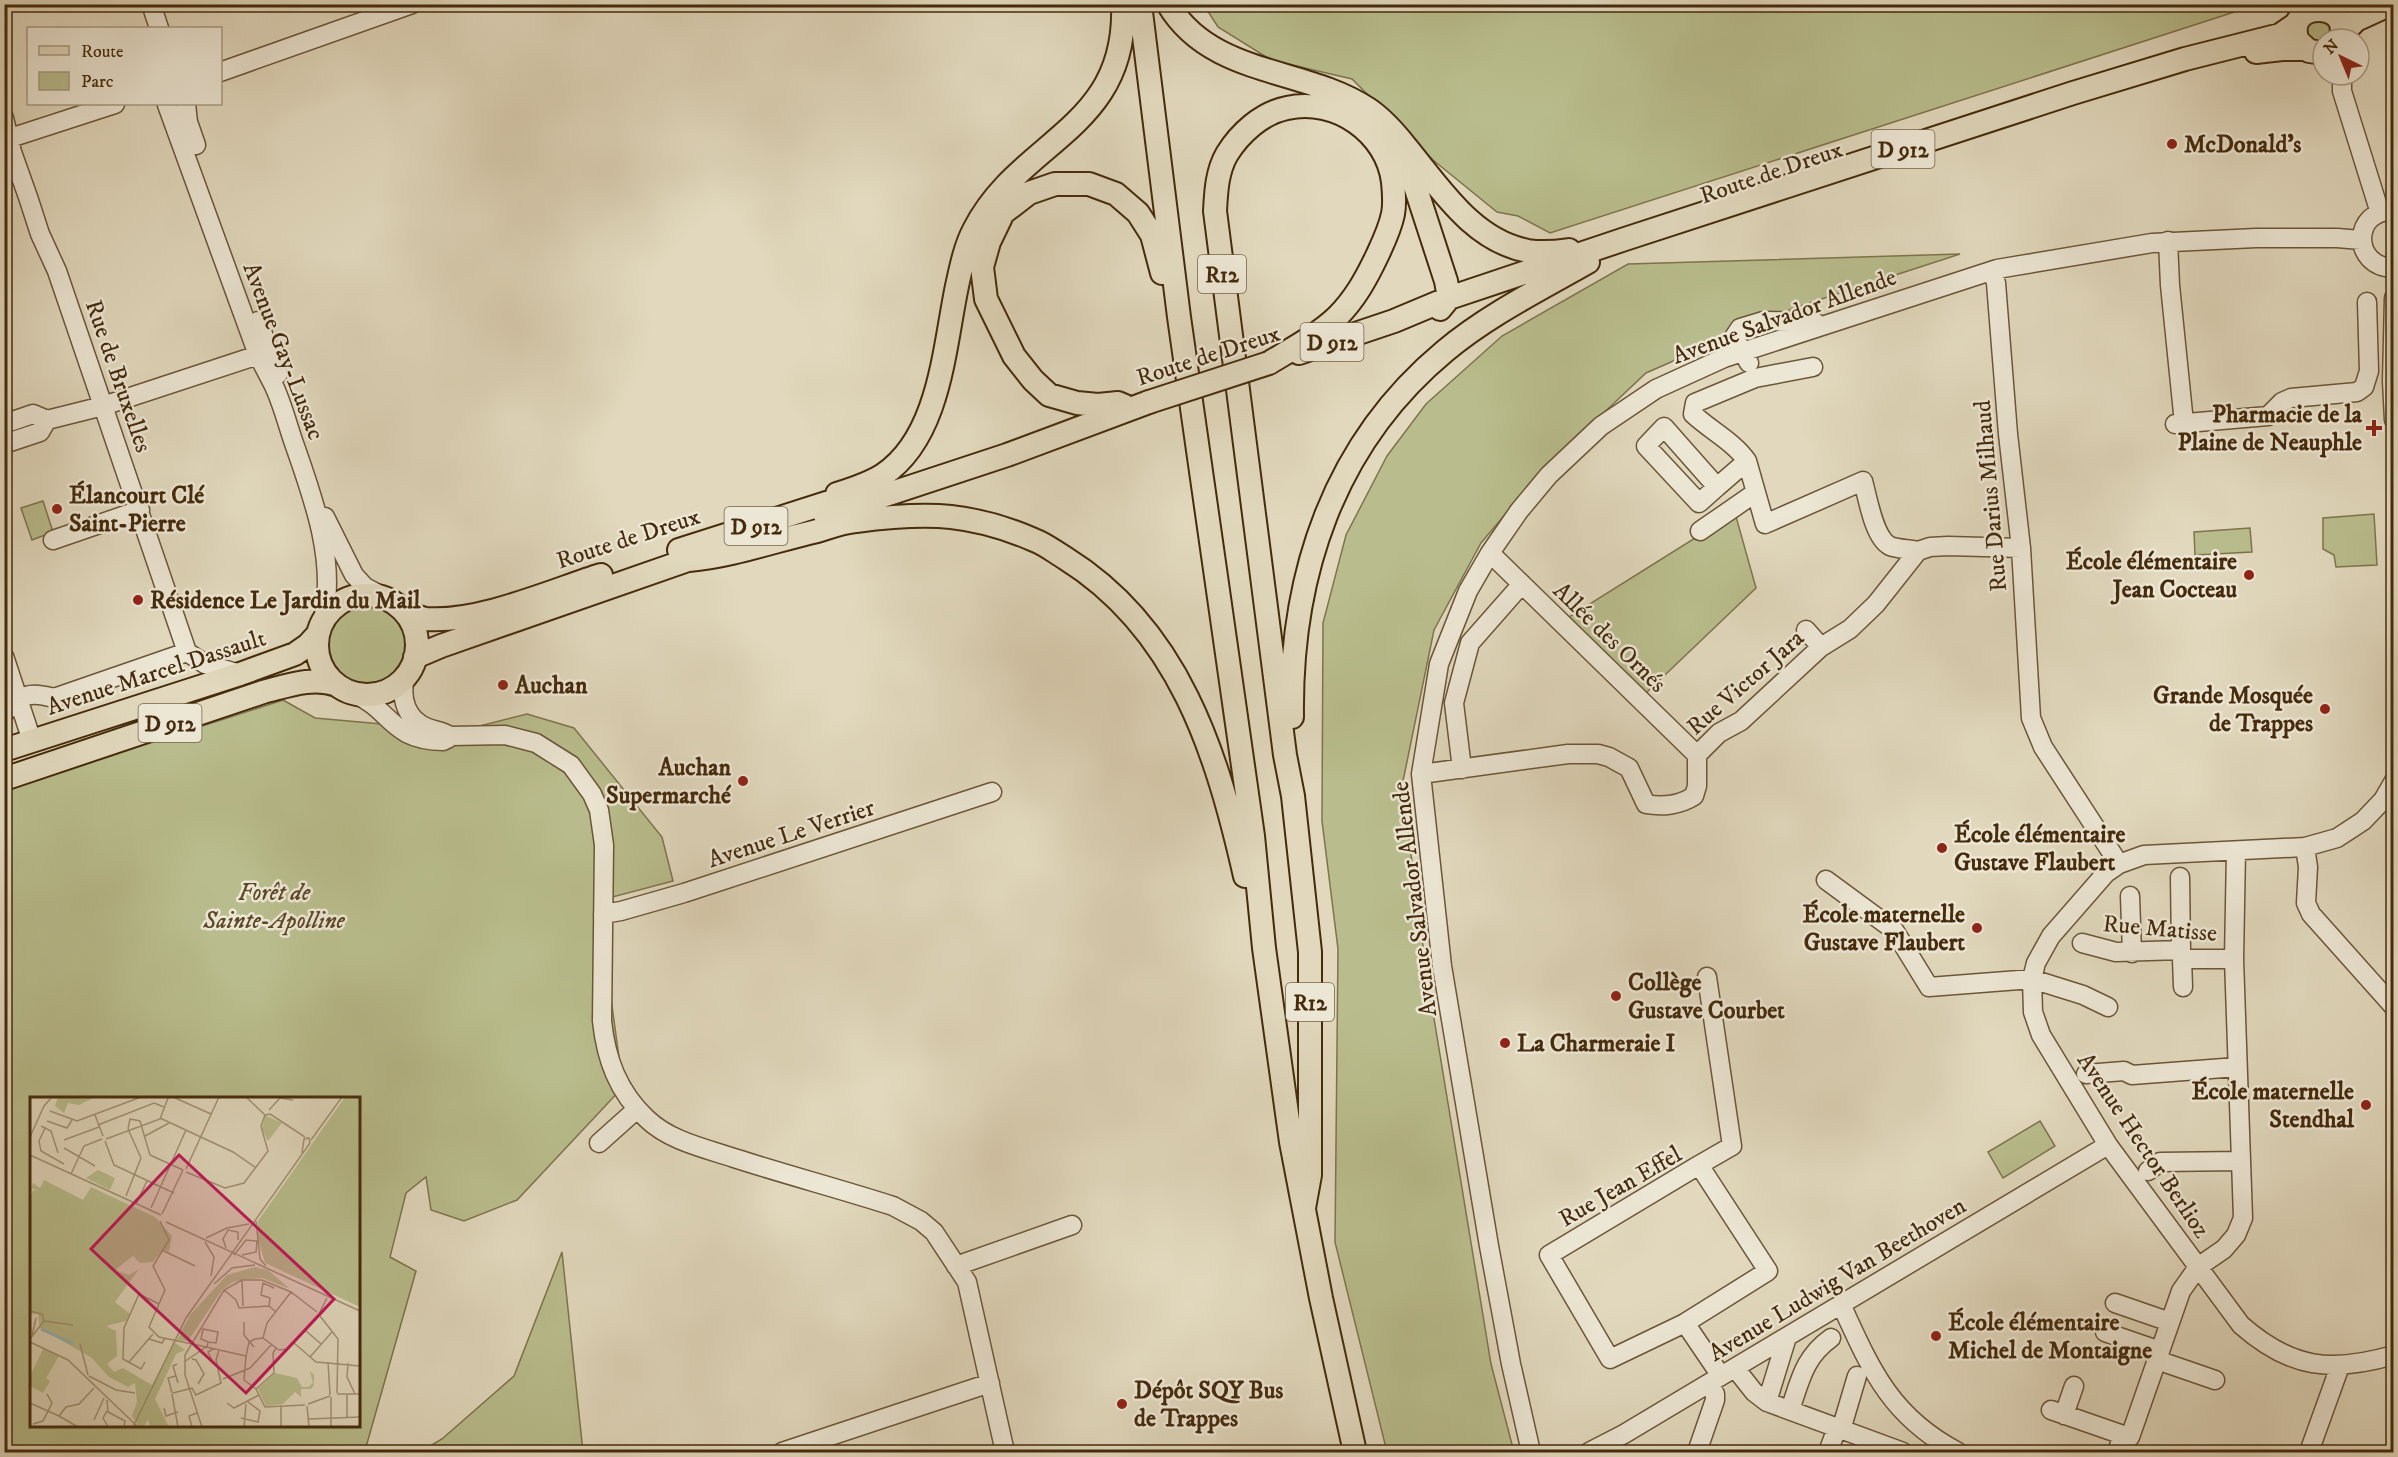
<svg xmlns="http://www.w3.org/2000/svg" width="2398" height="1457" font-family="'IM FELL DW Pica',serif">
  <rect width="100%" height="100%" fill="#e1d8bd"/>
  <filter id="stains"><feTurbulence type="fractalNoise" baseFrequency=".00333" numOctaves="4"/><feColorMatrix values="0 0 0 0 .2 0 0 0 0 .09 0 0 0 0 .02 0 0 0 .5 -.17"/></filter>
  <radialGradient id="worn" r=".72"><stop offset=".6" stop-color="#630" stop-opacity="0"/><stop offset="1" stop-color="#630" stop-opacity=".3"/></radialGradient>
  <path fill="#b9bd8d" stroke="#7f744c" stroke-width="1.5" fill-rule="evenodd" d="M 1200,5 L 2256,5 L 1550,233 L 1518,216 L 1497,212 L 1433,160 L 1352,79 L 1271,60 L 1218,27 L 1209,13 Z
    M 2318,16 L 2331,27 L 2328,39 L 2323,39 L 2323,42 L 2319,43 L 2307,37 L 2306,24 Z
    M 1960,254 L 1794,308 L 1646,373 L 1540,473 L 1481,543 L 1434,630 L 1402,786 L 1427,976 L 1491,1364 L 1514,1452 L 1387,1452 L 1335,1242 L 1338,949 L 1322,821 L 1323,623 L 1346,535 L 1387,456 L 1426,404 L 1502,336 L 1628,264 Z
    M 43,501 L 53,532 L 32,540 L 21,508 Z
    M 1735,513 L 1756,588 L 1645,694 L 1564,620 Z
    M 2374,514 L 2377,565 L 2336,567 L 2334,555 L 2323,549 L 2323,518 Z
    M 2250,528 L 2252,552 L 2195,555 L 2194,532 Z
    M325 647a42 42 0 1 1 84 0a42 42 0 1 1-84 0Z
    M 283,700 L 315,718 L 460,731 L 527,714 L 574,728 L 662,837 L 673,881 L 601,900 L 600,917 L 623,1087 L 517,1200 L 464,1221 L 431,1210 L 426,1177 L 406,1193 L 390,1257 L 416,1271 L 366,1447 L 380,1452 L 5,1452 L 4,790 ZM 32,1098 L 358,1098 L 358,1426 L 32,1426 Z
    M 2040,1121 L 2055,1146 L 2003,1178 L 1988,1152 Z
    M 562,1252 L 583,1452 L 420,1452 L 442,1439 L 514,1376 Z"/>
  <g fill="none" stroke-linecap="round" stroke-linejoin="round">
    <g stroke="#6c5638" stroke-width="21">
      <path id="minor" d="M 151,4 L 159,28
        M 220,72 L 412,4
        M 2342,75 L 2342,91 L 2380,213
        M 186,104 L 188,122 L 196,145
        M 167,105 L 258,355 C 263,365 268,374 273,384 C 283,404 288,428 296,449 C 315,503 336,563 323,620
        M 4,118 L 12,152 L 28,197 L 40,234 L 57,271 L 187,652 L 205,664 L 240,674
        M 4,140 L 115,104
        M 2394,211 C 2353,208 2350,267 2394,268
        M 2168,241 L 2170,285 L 2184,423
        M 1992,271 L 1996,283 L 2008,434 L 2021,548 L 2031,718 L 2043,747 L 2119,864
        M 2394,298 L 2392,381 L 2394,420
        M 258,321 L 278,374
        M 1749,363 L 1734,337 L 1740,328 L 1763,321 L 1815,322
        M 1813,367 L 1755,378 L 1695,403 L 1693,414 C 1710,430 1734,442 1747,461 L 1765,524 L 1863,481 C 1868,499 1874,538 1890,546 C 1896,549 1910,549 1918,551
        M 4,424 L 33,414 L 47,420 L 103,406 L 258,355
        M 2175,424 L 2268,416 L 2282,402 L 2291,398 L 2357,392 L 2364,387 L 2369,371 L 2367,302
        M 4,444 L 40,432 L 47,420
        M 1717,487 L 1699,503 L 1646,446 L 1664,427 L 1717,487 L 1747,461
        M 325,517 L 354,575 L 365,587 L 384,597
        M 1700,531 L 1755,493
        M 53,540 L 140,510
        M 1490,553 L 1697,755
        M 1806,630 L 1821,647
        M 4,656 L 32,741
        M 405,677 C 400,698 406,720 428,728 C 436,731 443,731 450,736 L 505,735 L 536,743 L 571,765 L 592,794 L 599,810 L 604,845 L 602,1021 C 606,1059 618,1092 647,1119 C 670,1141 704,1148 734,1158 C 787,1175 840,1189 893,1206 L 921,1221 L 934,1232 L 967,1282 L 1005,1452
        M 353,693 C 393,711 390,740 443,741 L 449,738
        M 4,713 C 23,694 29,691 54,698 L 187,652
        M 1462,769 L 1454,703 L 1470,643 L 1522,584
        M 1421,774 L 1568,754 L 1598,754 L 1609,757 L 1629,768 L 1646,804 C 1662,807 1680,805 1694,796 L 1697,786 L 1697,755 L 1719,733 L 1741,721 L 1821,647 L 1850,629 L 1876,604 L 1918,551 L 1930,547 L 1948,546 L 2021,548
        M 2394,781 L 2383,800 L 2363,821 L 2337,838 L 2305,847 L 2144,855 L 2119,864 L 2106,873 L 2051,936 L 2036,963 L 2032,979 L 2033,1012 L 2041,1035 L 2108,1145 L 2241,1325 C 2291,1369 2331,1373 2394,1355
        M 2305,847 L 2308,867 L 2306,903 L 2311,914 L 2394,1007
        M 2180,877 L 2181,950
        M 1826,880 L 1894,930 L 1929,987 L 2032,979 L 2083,995 L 2108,1007
        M 2130,896 L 2132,953
        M 603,914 L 621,911 L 684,893 L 992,792
        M 2082,943 L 2116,952 L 2181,950 L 2182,959 L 2234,959
        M 2182,959 L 2183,987
        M 2086,1074 L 2124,1071 L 2132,1075 L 2237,1067
        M 599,1143 L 637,1109
        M 1699,1165 L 1732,1146 L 1707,977
        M 2148,1171 L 2160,1162 L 2241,1161
        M 956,1266 L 1072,1225
        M 2115,1303 L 2170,1322
        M 1841,1304 C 1871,1370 1891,1417 1958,1452
        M 1685,1323 L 1610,1359 L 1549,1255 L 1699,1165 L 1768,1271 L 1685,1323 L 1721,1376
        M 2105,1332 L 2160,1351
        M 1787,1337 L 1767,1402 L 1903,1452
        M 2157,1360 L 2215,1380
        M 1735,1368 L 1754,1392 L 1767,1402
        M 1790,1410 C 1800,1381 1804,1357 1831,1338
        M 2051,1410 L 2123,1435
        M 2064,1415 L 2074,1386
        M 1841,1430 L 1857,1376
        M 782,1452 L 990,1383
        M 1531,1452 L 1511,1364 L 1489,1246 L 1442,966 L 1421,774 L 1439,664 L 1468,591 L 1490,553 L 1519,511 L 1549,475 L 1601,426 L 1656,389 L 1724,358 L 1997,269 L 2152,243 L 2256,238 L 2337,238 L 2361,240
        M 1589,1452 L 1624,1434 L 2108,1145
        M 1697,1452 L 1715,1400 L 1715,1394 L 1708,1384
        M 1828,1452 L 1837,1428
        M 2117,1452 L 2123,1435 L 2130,1437 L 2181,1291 L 2198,1267 L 2224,1249 L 2236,1235 L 2243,1218 L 2234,959 L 2236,851
        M 2309,1452 L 2340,1366"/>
    </g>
    <g stroke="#452b0c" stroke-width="26">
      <path id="major" d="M 1140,4 L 1179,317 L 1253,836 L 1264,948 L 1291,1142 L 1321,1298 L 1355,1452
        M 1168,4 C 1211,77 1305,67 1368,109 C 1383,119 1396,134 1407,148 C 1440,188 1473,241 1528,251 C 1541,253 1556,252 1569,250
        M 2341,35 L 2356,20 L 2391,4
        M 2256,52 L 2282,49 L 2306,49
        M 2323,53 L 2309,51 L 2298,41 C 2282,0 2354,0 2340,39
        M 1404,152 L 1446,281 L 1449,298 L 1440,309
        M 1299,353 L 1394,321 L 1449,298 L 1625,239 L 2073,93 L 2185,59 L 2280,35 L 2296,24
        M 1269,363 C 1292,349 1318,335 1337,317 C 1355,299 1366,279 1377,256 C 1383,243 1390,229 1393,214 C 1395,204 1394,192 1393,182 C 1387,133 1336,97 1287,108 C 1262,113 1240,133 1227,154 C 1217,171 1216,192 1215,211 L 1285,755 L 1293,796 L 1310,952 L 1310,1175 L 1304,1208
        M 1125,406 L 1118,403 L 1098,405 L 1077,403 L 1049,395 L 1033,380 L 1014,356 L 986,299 L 982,267 L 989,242 L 1003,213 L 1029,193 L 1055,184 L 1089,184 L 1116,194 L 1138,213 L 1152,235 L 1162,273
        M 837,494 C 853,489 869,484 883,475 C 940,437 944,348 957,286 C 961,268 965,247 974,230 C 1020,139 1128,130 1123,4
        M 825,515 L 1007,455 L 1149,402
        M 679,550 L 839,499
        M 689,560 C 732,556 774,541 817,531 C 830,527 843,522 856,521 C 887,517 921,514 951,517 C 979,520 1009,529 1034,540 C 1045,544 1055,552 1065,558 C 1179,629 1217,753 1245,876
        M317 645a50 50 0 1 1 100 0a50 50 0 1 1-100 0Z
        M 405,611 C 412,614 419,618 426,619 C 479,623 551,591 601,575
        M 415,657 L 441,646 L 702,555
        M 1292,717 C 1290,576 1333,444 1445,351 C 1488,315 1539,290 1588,262
        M 4,750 L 240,674 L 295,654 L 308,645 L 318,634
        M 4,779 L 263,692 C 287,686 313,676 337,685"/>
    </g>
    <use href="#minor" stroke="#ece6d4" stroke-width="18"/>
    <use href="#major" stroke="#e1d8bd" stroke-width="22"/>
    <g stroke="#452b0c" stroke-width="26" stroke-linecap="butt">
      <path id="major-bridge" d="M 1149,402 L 1269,363"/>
    </g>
    <use href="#major-bridge" stroke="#e1d8bd" stroke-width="22"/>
  </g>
  <g fill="#8f2418" stroke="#ece6d4" stroke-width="2">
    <circle cx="2172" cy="144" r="6"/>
    <path d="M2371 419h6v6h6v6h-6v6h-6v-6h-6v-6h6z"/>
    <circle cx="57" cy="509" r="6"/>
    <circle cx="2249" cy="575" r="6"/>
    <circle cx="138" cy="600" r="6"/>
    <circle cx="503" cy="685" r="6"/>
    <circle cx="2325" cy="709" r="6"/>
    <circle cx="743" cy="781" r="6"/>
    <circle cx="1942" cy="848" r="6"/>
    <circle cx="1977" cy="928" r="6"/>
    <circle cx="1616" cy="996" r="6"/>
    <circle cx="1505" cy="1043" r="6"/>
    <circle cx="2366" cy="1105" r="6"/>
    <circle cx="1936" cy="1336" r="6"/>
    <circle cx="1122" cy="1404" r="6"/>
  </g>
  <g text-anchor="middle" stroke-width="5" stroke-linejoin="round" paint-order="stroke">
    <g fill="#ece6d4" stroke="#776348" stroke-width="1.5">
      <rect x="1871.5" y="130" width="63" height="38" rx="4.5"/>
      <rect x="1198" y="255" width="48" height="38" rx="4.5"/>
      <rect x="1300.5" y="323" width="63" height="38" rx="4.5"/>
      <rect x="724.5" y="507" width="63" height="38" rx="4.5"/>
      <rect x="138.5" y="704" width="63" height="38" rx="4.5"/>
      <rect x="1286" y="983" width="48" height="38" rx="4.5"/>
    </g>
    <g font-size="22" font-weight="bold" fill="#452b0c">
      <text x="1903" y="157">D 912</text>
      <text x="1222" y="282">R12</text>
      <text x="1332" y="350">D 912</text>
      <text x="756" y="534">D 912</text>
      <text x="170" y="731">D 912</text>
      <text x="1310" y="1010">R12</text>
    </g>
    <g font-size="24" font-weight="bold" fill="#452b0c" stroke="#ece6d4" text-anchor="start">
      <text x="2184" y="152">McDonald's</text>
      <text x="2362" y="422" text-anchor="end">Pharmacie de la<tspan x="2362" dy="28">Plaine de Neauphle</tspan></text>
      <text x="69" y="503">Élancourt Clé<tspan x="69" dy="28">Saint-Pierre</tspan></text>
      <text x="2237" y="569" text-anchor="end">École élémentaire<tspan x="2237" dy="28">Jean Cocteau</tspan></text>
      <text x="150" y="608">Résidence Le Jardin du Mail</text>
      <text x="515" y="693">Auchan</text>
      <text x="2313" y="703" text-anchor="end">Grande Mosquée<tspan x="2313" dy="28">de Trappes</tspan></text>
      <text x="731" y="775" text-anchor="end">Auchan<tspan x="731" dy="28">Supermarché</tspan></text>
      <text x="1954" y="842">École élémentaire<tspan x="1954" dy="28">Gustave Flaubert</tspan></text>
      <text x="1965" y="922" text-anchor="end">École maternelle<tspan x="1965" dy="28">Gustave Flaubert</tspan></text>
      <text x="1628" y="990">Collège<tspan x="1628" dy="28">Gustave Courbet</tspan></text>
      <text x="1517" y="1051">La Charmeraie I</text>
      <text x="2354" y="1099" text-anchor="end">École maternelle<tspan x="2354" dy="28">Stendhal</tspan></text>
      <text x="1948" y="1330">École élémentaire<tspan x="1948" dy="28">Michel de Montaigne</tspan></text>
      <text x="1134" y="1398">Dépôt SQY Bus<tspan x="1134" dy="28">de Trappes</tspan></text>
    </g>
    <g font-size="24" fill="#452b0c" stroke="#ece6d4">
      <text transform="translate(1771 172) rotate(-19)" y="8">Route de Dreux</text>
      <text transform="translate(1784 316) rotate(-20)" y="8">Avenue Salvador Allende</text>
      <text transform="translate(284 351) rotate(69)" y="8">Avenue Gay-Lussac</text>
      <text transform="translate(1208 355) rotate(-18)" y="8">Route de Dreux</text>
      <text transform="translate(119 376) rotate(71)" y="8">Rue de Bruxelles</text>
      <text transform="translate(1990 496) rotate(-95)" y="8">Rue Darius Milhaud</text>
      <text transform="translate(628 538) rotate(-18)" y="8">Route de Dreux</text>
      <text transform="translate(1610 637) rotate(44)" y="8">Allée des Ornés</text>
      <text transform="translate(156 672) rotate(-18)" y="8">Avenue Marcel Dassault</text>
      <text transform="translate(1745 682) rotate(-41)" y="8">Rue Victor Jara</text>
      <text transform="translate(791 833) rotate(-18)" y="8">Avenue Le Verrier</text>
      <text transform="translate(1414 899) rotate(-97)" y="8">Avenue Salvador Allende</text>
      <text transform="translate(2160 928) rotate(5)" y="8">Rue Matisse</text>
      <text transform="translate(2144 1145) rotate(56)" y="8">Avenue Hector Berlioz</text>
      <text transform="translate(1620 1186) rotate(-30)" y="8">Rue Jean Effel</text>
      <text transform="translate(1837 1279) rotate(-31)" y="8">Avenue Ludwig Van Beethoven</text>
    </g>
    <g font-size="24" font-style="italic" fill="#5c4826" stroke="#ece6d4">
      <text x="274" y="900">Forêt de<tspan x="274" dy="28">Sainte-Apolline</tspan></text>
    </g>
  </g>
  <g transform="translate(30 1097)">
    <rect width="330" height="330" fill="#e1d8bd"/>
    <path d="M 28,0 L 65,0 L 49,8 L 38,6 L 34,16 L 25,9 ZM 315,0 L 330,0 L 330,210 L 235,166 L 227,138 L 228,124 ZM 235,18 L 252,26 L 238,44 L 232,32 ZM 68,73 L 85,81 L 80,93 L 56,81 ZM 14,83 L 53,103 L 61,90 L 125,120 L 142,139 L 139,155 L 133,152 L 123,165 L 110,166 L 103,159 L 85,173 L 99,178 L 109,172 L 85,205 L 100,217 L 96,224 L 76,229 L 86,234 L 87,259 L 77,267 L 84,275 L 93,271 L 122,288 L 144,245 L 155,253 L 146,257 L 125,302 L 139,330 L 120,330 L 118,322 L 114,330 L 109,330 L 102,319 L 107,305 L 105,286 L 98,290 L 79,280 L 62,261 L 10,231 L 8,217 L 0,217 L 0,101 L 3,93 L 9,94 L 1,91 L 3,86 L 10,91 ZM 225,170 L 238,173 L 260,192 L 232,181 L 203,185 L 192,193 L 158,244 L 147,243 L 160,218 L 197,178 ZM 13,252 L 29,259 L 16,281 L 20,284 L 13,296 L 0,289 L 0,279 ZM 280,274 L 284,278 L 284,288 L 281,292 L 271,292 L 271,300 L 265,295 L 253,307 L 236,309 L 228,292 L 245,276 L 267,281 L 272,290 L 278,290 L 283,286 Z" fill="#b9bd8d"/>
    <path fill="none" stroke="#97b8b9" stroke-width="3" d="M 11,232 L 44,247"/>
    <path fill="none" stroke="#a39376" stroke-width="1.5" d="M 143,0 L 181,17M 216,0 L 235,18 L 240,17M 239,13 L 250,1 L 263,3M 20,14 L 47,24 L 111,0M 240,17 L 275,40M 65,18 L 73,39M 130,21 L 203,55 L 226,71M 17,24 L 37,31 L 42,23M 68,28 L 124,6 L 134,10M 11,29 L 21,34 L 28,56M 15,31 L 9,44 L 11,54 L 34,67M 98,32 L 100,22 L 110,24 L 120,58M 98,32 L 111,61M 115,39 L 139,26M 0,40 L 14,9 L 22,0M 76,42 L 130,22 L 138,1M 34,43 L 69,30M 281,43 L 312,0M 75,44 L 84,68 L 116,83M 34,51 L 65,69M 0,58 L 131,118M 120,58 L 153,73M 156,72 L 189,0M 156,75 L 195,91 L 214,86 L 238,54 L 231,29 L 235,18M 41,77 L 54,49 L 72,42M 126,88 L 116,83 L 144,96M 96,99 L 111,61M 106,107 L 117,84M 121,111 L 156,33M 132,117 L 153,73M 130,124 L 139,143 L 123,169 L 135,193 L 119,230 L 129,240 L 167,248M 226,124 L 230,162 L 236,169M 136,125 L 330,214M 176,141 L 197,131 L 219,127M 175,145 L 184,160 L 181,179M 196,151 L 193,142 L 198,133 L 208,135 L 208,143M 132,153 L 165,169M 204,158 L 216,143 L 227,144 L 226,155 L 212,158M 212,183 L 213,209M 184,187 L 202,171 L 225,168M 194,193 L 206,203 L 209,211 L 239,209 L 246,215M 239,209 L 240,201 L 231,198 L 233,186 L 244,191M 0,214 L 12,217 L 14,224M 290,215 L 288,219 L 297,201M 290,219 L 308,242 L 307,296M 14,224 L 43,228M 214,225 L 214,238 L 224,250M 275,233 L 291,247M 2,239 L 6,221M 233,241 L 237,226 L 261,195M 0,242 L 14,224M 119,242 L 132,246 L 135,241M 0,245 L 38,263 L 108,330M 264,246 L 286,265 L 330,269M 50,247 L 58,278M 167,248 L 216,259M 177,250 L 178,245 L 186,246 L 188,235 L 173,232 L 171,242 L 178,245M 183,252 L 178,255 L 184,267M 280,260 L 302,235M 162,262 L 166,263 L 174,277 L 168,287M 99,265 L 123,237M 115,265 L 111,272 L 93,262 L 94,231 L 109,197 L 129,207M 154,265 L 176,250M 298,265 L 300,298M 318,266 L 317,280 L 325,297M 147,267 L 143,269 L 148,286M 59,279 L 86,293 L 105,296M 193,282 L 220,271 L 242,247M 226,292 L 244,276 L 243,256 L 246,251M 142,296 L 138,281 L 146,279M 143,296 L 162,291 L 166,298 L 191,286 L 186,263 L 189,253M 142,297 L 148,330M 307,297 L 330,297M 301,300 L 301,330M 77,303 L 78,315 L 95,324 L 94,330M 0,306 L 29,319 L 36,310 L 49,307 L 64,291M 197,306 L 204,311 L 229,298M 278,307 L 300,299M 275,308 L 235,310 L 226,292 L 214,283 L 216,259 L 219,245 L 225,242 L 233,241 L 249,253 L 257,252 L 287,219M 277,309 L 279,330M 134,311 L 136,319 L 148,315M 77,314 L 73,321 L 78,330M 29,319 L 48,330M 317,320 L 317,298M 211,321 L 228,325 L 230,314 L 218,305M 279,322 L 330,320M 64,323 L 74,301M 3,327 L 13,324 L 22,306 L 17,297M 103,330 L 156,221 L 280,46 L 279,41 L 274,42 L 272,56M 162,330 L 159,319 L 167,316M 172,330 L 155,278 L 155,258 L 194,193 L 212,183 L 232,183 L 261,195 L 287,215M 214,330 L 216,307M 251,330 L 251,308"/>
    <path fill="#c2185b" fill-opacity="0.15" stroke="#c2185b" stroke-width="3" d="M 149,58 L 304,202 L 216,296 L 61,152 Z"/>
    <rect width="330" height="330" fill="none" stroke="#452b0c" stroke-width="3"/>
  </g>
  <rect width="2398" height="1457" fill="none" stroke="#e1d8bd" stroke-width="24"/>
  <rect x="6" y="6" width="2386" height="1445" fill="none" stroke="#452b0c" stroke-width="3"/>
  <rect x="12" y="12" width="2374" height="1433" fill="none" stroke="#452b0c" stroke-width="1.5"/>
  <rect x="27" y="27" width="195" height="78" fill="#ece6d4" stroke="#a99b84" stroke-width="1.5"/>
  <rect x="39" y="46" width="30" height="9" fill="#e1d8bd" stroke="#a99b84" stroke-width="1.5"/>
  <text x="81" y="57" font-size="18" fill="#452b0c">Route</text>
  <rect x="39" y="72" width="30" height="18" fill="#b9bd8d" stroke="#a99b84" stroke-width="1.5"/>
  <text x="81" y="87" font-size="18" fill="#452b0c">Parc</text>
  <g transform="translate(2341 57) rotate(317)"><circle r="28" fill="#ece6d4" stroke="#a99b84" stroke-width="1.5"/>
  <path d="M0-4.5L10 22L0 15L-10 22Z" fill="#8f2418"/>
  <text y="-9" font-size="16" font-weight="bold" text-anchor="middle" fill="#452b0c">N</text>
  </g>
  <rect width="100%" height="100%" filter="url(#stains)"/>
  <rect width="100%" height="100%" fill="url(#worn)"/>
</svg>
